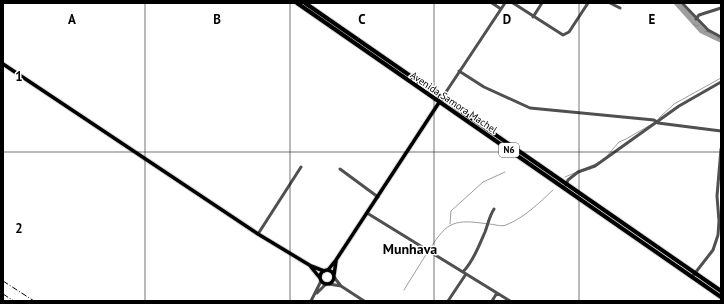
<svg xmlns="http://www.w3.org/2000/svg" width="724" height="304" font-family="'PT Sans',sans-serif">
  <defs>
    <pattern id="water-ripples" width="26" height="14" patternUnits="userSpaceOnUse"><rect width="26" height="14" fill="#9e9e9e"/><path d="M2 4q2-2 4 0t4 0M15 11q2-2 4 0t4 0" fill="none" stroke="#868686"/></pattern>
  </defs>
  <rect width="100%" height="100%" fill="#fff"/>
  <path fill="url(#water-ripples)" d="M 673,3 L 680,3 L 706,30 L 721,37 L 721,43 L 700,33 Z"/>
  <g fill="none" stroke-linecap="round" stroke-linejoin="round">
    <path stroke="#9e9e9e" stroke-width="1" d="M 659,118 L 674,104 L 721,78
      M 607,156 L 619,142 L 626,139 L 652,124
      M 565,177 L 598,163
      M 450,224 L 451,211 L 483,182 L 505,172
      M 430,249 C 447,221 455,219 488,224 C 494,224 501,227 506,225 C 524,218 539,203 553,190
      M 404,290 L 427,253"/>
    <g stroke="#dbdbdb" stroke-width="5.5">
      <path id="major" d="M 3,64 L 258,234 L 311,266 L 324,271
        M 311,267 L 320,278
        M320 277a7 7 0 1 1 14 0a7 7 0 1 1-14 0Z
        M 328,270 L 336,260 L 442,98
        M 334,275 L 336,261"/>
    </g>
    <g stroke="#dbdbdb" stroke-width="6">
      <path id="highway" d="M 297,3 L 721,297
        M 305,3 L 721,291"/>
    </g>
    <path stroke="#505050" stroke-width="3" d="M 492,3 L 501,9
      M 513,3 L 563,35 L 569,32 L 588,3
      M 610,3 L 620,8
      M 682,3 L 708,30 L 721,37
      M 533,17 L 542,3
      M 696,19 L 699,15 L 721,8
      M 459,71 L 484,87 L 530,108 L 654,120 L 658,123 L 721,131
      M 442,98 L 505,3
      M 340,169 L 378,197
      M 566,185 L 568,180 L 578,172 L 595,166 L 679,106 L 721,82
      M 367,213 L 510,301
      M 258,234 L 301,167
      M 463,272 C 473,261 479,246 485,232 C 488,224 489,217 494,209
      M 334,277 L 341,286 L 364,301
      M 692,277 L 713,250 L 718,235 L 719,221 L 717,196 L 721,149
      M 329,284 L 341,286
      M 317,293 L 326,284
      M 311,301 L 321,281
      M 448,301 L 466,274
      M 492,301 L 497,293"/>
    <use href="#major" stroke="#000" stroke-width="3.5"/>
    <use href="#highway" stroke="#000" stroke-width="4"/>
    <path stroke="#000" stroke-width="1" stroke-dasharray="6 2 1 2" stroke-linecap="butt" d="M 3,281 L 34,301
      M 3,294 L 14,301"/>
  </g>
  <path fill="none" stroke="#000" stroke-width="1" stroke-opacity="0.55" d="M 145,3 L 145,301M 290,3 L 290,301M 434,3 L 434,301M 579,3 L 579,301M 3,152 L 721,152"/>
  <g text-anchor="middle" stroke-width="3" stroke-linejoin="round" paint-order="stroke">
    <rect fill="#fff" stroke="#4c4c4c" stroke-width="1" x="499" y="143" width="20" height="14" rx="3"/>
    <g font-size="9" font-weight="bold" fill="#000">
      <text x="509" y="153">N6</text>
    </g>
    <g font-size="10" fill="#000" stroke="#fff">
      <text transform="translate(454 102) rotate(34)" y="4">Avenida Samora Machel</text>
    </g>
    <g font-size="14" font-weight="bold" fill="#000" stroke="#fff">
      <text x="410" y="254">Munhava</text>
    </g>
  </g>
  <g font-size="13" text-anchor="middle" font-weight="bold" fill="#000" stroke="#fff" stroke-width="3" stroke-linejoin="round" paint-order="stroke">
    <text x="72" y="24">A</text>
    <text x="217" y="24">B</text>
    <text x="362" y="24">C</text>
    <text x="507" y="24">D</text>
    <text x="652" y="24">E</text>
    <text x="19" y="81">1</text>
    <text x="19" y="233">2</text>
  </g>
  <rect width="724" height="304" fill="none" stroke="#000000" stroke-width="8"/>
</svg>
